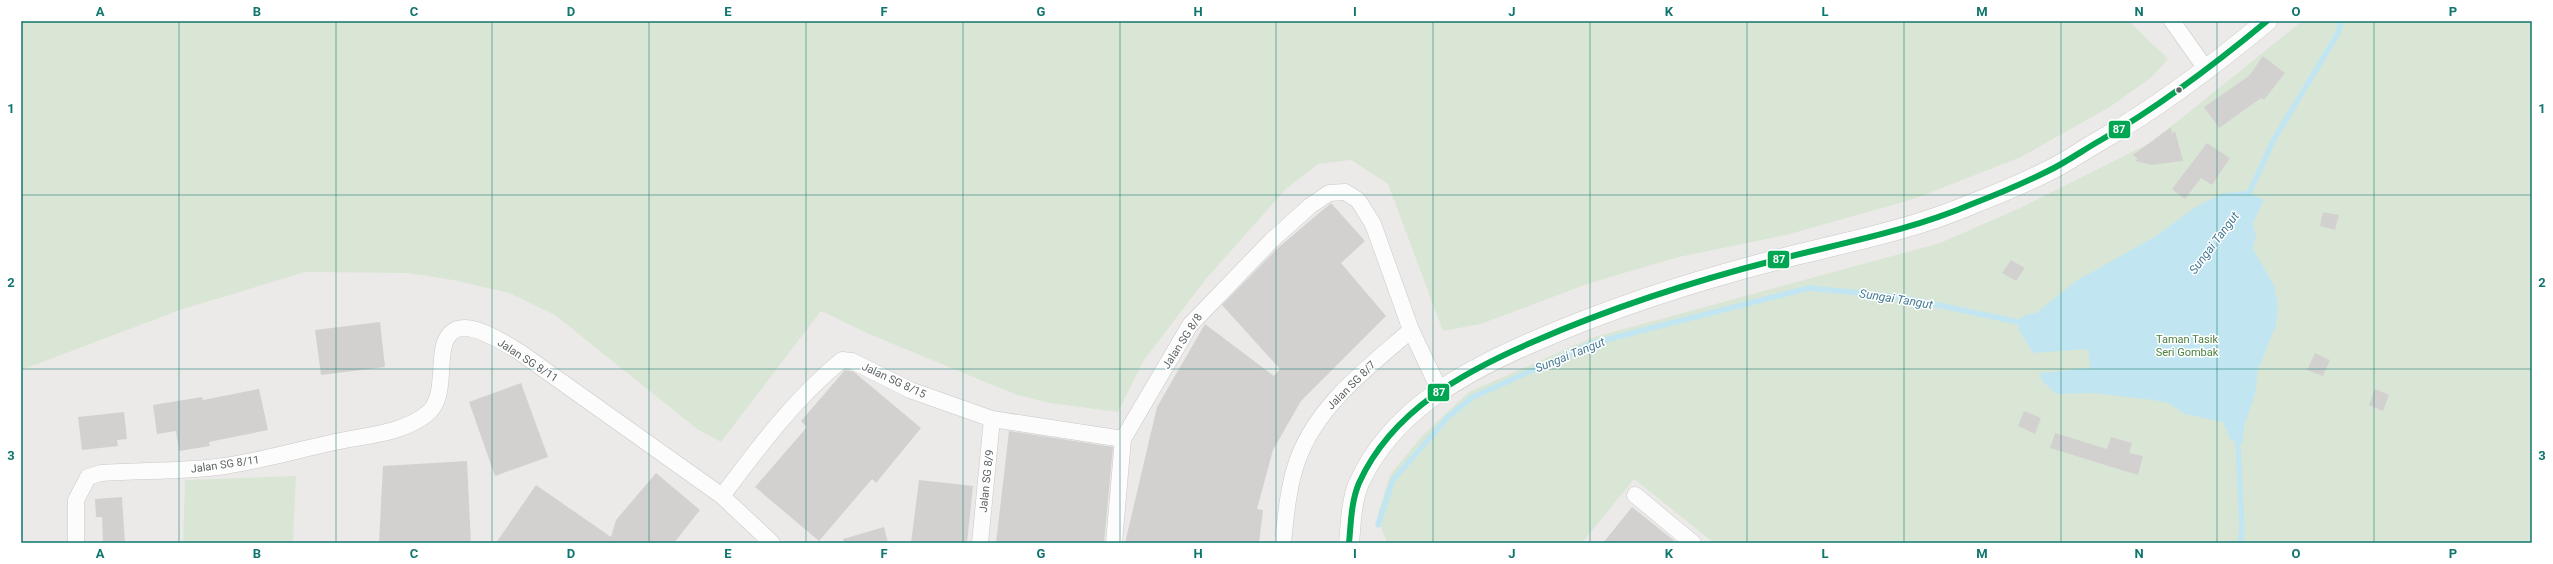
<svg xmlns="http://www.w3.org/2000/svg" width="2553" height="564" font-family="Roboto,sans-serif">
  <rect width="100%" height="100%" fill="#eceae8"/>
  <path fill="#dae6d5" d="M 21,21 L 2129,21 L 2168,59 L 2152,77 L 2110,107 L 2021,157 L 1914,199 L 1786,235 L 1679,257 L 1590,283 L 1481,324 L 1443,331 L 1388,184 L 1351,160 L 1318,164 L 1287,188 L 1206,279 L 1144,360 L 1118,412 L 1050,403 L 1017,395 L 871,335 L 821,311 L 721,442 L 697,429 L 555,315 L 509,293 L 453,280 L 408,273 L 305,272 L 180,310 L 24,369 L 21,374 Z
    M 2302,21 L 2532,21 L 2532,540 L 2522,543 L 1714,543 L 1634,479 L 1582,543 L 1387,543 L 1377,517 L 1390,475 L 1421,437 L 1469,392 L 1591,338 L 1940,243 L 2020,208 L 2152,142 Z
    M 296,476 L 293,543 L 183,543 L 185,480 Z"/>
  <path fill="#c1e6f2" d="M 2246,191 L 2264,200 L 2253,223 L 2256,236 L 2253,249 L 2274,285 L 2278,305 L 2276,325 L 2258,370 L 2255,394 L 2244,427 L 2243,442 L 2238,444 L 2230,439 L 2223,422 L 2185,414 L 2168,403 L 2153,400 L 2092,393 L 2056,394 L 2042,381 L 2039,373 L 2090,368 L 2088,349 L 2033,353 L 2019,330 L 2018,322 L 2024,315 L 2036,313 L 2076,281 L 2156,236 L 2194,208 L 2223,193 Z"/>
  <g fill="none" stroke-linecap="round" stroke-linejoin="round">
    <path stroke="#c1e6f2" stroke-width="5.5" d="M 2247,198 L 2273,141 L 2337,35 L 2342,21
      M 2238,444 L 2242,530 L 2240,543
      M 1378,525 L 1393,480 L 1449,416 L 1473,397 L 1593,343 L 1809,288 L 1900,297 L 2018,322 L 2024,321"/>
  </g>
  <path fill="#d3d1d0" d="M 2263,56 L 2285,73 L 2264,100 L 2261,98 L 2219,128 L 2204,107 L 2249,76 Z
    M 2171,127 L 2172,133 L 2175,131 L 2183,161 L 2152,165 L 2135,161 L 2138,159 L 2133,155 Z
    M 2207,143 L 2230,158 L 2212,185 L 2201,178 L 2185,199 L 2172,189 Z
    M 1331,203 L 1365,241 L 1341,263 L 1386,316 L 1301,401 L 1273,450 L 1257,509 L 1263,510 L 1259,543 L 1125,543 L 1157,407 L 1205,324 L 1274,376 L 1280,369 L 1222,305 L 1279,247 Z
    M 2323,212 L 2339,215 L 2335,230 L 2320,226 Z
    M 2011,260 L 2025,268 L 2016,281 L 2002,273 Z
    M 380,322 L 385,367 L 321,375 L 315,330 Z
    M 2315,353 L 2330,360 L 2323,376 L 2307,370 Z
    M 845,370 L 854,372 L 921,428 L 876,483 L 872,479 L 819,541 L 755,487 L 807,427 L 801,421 Z
    M 521,383 L 548,457 L 495,476 L 469,402 Z
    M 259,389 L 268,430 L 209,442 L 210,446 L 179,451 L 176,431 L 157,434 L 153,405 L 202,397 L 203,400 Z
    M 2375,389 L 2389,395 L 2383,411 L 2369,405 Z
    M 2024,411 L 2041,418 L 2035,434 L 2018,426 Z
    M 124,412 L 127,439 L 117,440 L 118,446 L 82,450 L 78,417 Z
    M 1009,431 L 1113,447 L 1104,543 L 996,543 Z
    M 2055,433 L 2107,449 L 2111,437 L 2132,443 L 2129,453 L 2143,456 L 2138,475 L 2050,448 Z
    M 467,461 L 471,543 L 379,543 L 383,466 Z
    M 656,473 L 700,510 L 674,543 L 496,543 L 536,485 L 611,537 L 616,520 Z
    M 919,480 L 973,486 L 967,543 L 911,543 Z
    M 122,497 L 125,543 L 103,543 L 102,517 L 96,517 L 95,499 Z
    M 1632,507 L 1677,543 L 1603,543 Z
    M 884,527 L 888,543 L 844,543 L 843,539 Z"/>
  <g fill="none" stroke-linecap="round" stroke-linejoin="round">
    <g stroke="#c9c8c7" stroke-width="17">
      <path id="minor" d="M 2172,21 L 2206,69
        M 1635,495 L 1693,543
        M 722,496 C 758,448 795,398 842,360 L 852,361 L 910,390 L 992,419 L 1123,439
        M 76,543 L 76,500 L 88,477 L 101,473 C 142,470 184,472 225,466 C 264,460 301,449 340,441 C 369,435 404,433 428,413 C 450,394 433,347 452,332 C 468,318 506,344 521,353 L 722,496 L 772,543
        M 980,543 L 992,419
        M 1114,543 L 1123,439 L 1190,325 L 1272,240 L 1310,206 L 1329,193 L 1345,192 L 1358,200 L 1373,224 L 1411,330 L 1439,389
        M 1283,543 C 1286,515 1288,486 1298,459 C 1318,404 1369,367 1411,330"/>
    </g>
    <g stroke="#c9c8c7" stroke-width="21">
      <path id="tertiary" d="M 1349,543 C 1351,523 1351,502 1359,483 C 1392,410 1465,371 1535,341 C 1613,307 1694,281 1776,260 C 1842,243 1909,231 1972,204 C 1998,194 2024,183 2048,171 C 2067,162 2083,150 2101,140 C 2160,106 2214,65 2267,21"/>
    </g>
    <use href="#minor" stroke="#fcfcfc" stroke-width="16"/>
    <use href="#tertiary" stroke="#fcfcfc" stroke-width="20"/>
    <g stroke="#fff" stroke-width="9">
      <path id="bus-1" d="M 1349,543 C 1351,523 1351,502 1359,483 C 1392,410 1465,371 1535,341 C 1613,307 1694,281 1776,260 C 1842,243 1909,231 1972,204 C 1998,194 2024,183 2048,171 C 2067,162 2083,150 2101,140 C 2160,106 2214,65 2267,21"/>
    </g>
    <use href="#bus-1" stroke="#00a651" stroke-width="6"/>
  </g>
  <path fill="none" stroke="#0f766e" stroke-width="1" stroke-opacity="0.55" d="M 179,21 L 179,543M 336,21 L 336,543M 492,21 L 492,543M 649,21 L 649,543M 806,21 L 806,543M 963,21 L 963,543M 1120,21 L 1120,543M 1276,21 L 1276,543M 1433,21 L 1433,543M 1590,21 L 1590,543M 1747,21 L 1747,543M 1904,21 L 1904,543M 2061,21 L 2061,543M 2217,21 L 2217,543M 2374,21 L 2374,543M 21,195 L 2532,195M 21,369 L 2532,369"/>
  <circle fill="#5d6264" stroke="#fff" stroke-width="1.5" cx="2179" cy="90" r="3.5"/>
  <g text-anchor="middle" stroke-width="3" stroke-linejoin="round" paint-order="stroke">
    <g font-size="11" fill="#4a813f" stroke="#fff">
      <text x="2187" y="343">Taman Tasik<tspan x="2187" dy="13">Seri Gombak</tspan></text>
    </g>
    <g font-size="11" fill="#5d6264" stroke="#fff">
      <text transform="translate(1182 341) rotate(-57)" y="4">Jalan SG 8/8</text>
      <text transform="translate(528 360) rotate(33)" y="4">Jalan SG 8/11</text>
      <text transform="translate(894 380) rotate(25)" y="4">Jalan SG 8/15</text>
      <text transform="translate(1351 385) rotate(-45)" y="4">Jalan SG 8/7</text>
      <text transform="translate(225 464) rotate(-8)" y="4">Jalan SG 8/11</text>
      <text transform="translate(986 481) rotate(-84)" y="4">Jalan SG 8/9</text>
    </g>
    <g font-size="12" font-style="italic" fill="#467d96" stroke="#fff">
      <text transform="translate(2214 243) rotate(-53)" y="4">Sungai Tangut</text>
      <text transform="translate(1896 299) rotate(9)" y="4">Sungai Tangut</text>
      <text transform="translate(1570 355) rotate(-22)" y="4">Sungai Tangut</text>
    </g>
  </g>
  <g stroke="#fff" stroke-width="1.5">
    <rect x="2108" y="120" width="23" height="19" rx="4" fill="#00a651"/>
    <rect x="1767" y="250" width="23" height="19" rx="4" fill="#00a651"/>
    <rect x="1427" y="383" width="23" height="19" rx="4" fill="#00a651"/>
  </g>
  <g font-size="11" text-anchor="middle" font-weight="bold" fill="#fff">
    <text x="2119" y="133">87</text>
    <text x="1779" y="263">87</text>
    <text x="1439" y="396">87</text>
  </g>
  <rect width="2553" height="564" fill="none" stroke="#ffffff" stroke-width="44"/>
  <rect x="22" y="22" width="2509" height="520" fill="none" stroke="#0f766e" stroke-width="1.5"/>
  <g font-size="13" text-anchor="middle" font-weight="bold" fill="#0f766e">
    <text x="100" y="16">A</text>
    <text x="257" y="16">B</text>
    <text x="414" y="16">C</text>
    <text x="571" y="16">D</text>
    <text x="728" y="16">E</text>
    <text x="884" y="16">F</text>
    <text x="1041" y="16">G</text>
    <text x="1198" y="16">H</text>
    <text x="1355" y="16">I</text>
    <text x="1512" y="16">J</text>
    <text x="1669" y="16">K</text>
    <text x="1825" y="16">L</text>
    <text x="1982" y="16">M</text>
    <text x="2139" y="16">N</text>
    <text x="2296" y="16">O</text>
    <text x="2453" y="16">P</text>
    <text x="11" y="113">1</text>
    <text x="2542" y="113">1</text>
    <text x="11" y="287">2</text>
    <text x="2542" y="287">2</text>
    <text x="11" y="460">3</text>
    <text x="2542" y="460">3</text>
    <text x="100" y="558">A</text>
    <text x="257" y="558">B</text>
    <text x="414" y="558">C</text>
    <text x="571" y="558">D</text>
    <text x="728" y="558">E</text>
    <text x="884" y="558">F</text>
    <text x="1041" y="558">G</text>
    <text x="1198" y="558">H</text>
    <text x="1355" y="558">I</text>
    <text x="1512" y="558">J</text>
    <text x="1669" y="558">K</text>
    <text x="1825" y="558">L</text>
    <text x="1982" y="558">M</text>
    <text x="2139" y="558">N</text>
    <text x="2296" y="558">O</text>
    <text x="2453" y="558">P</text>
  </g>
</svg>
